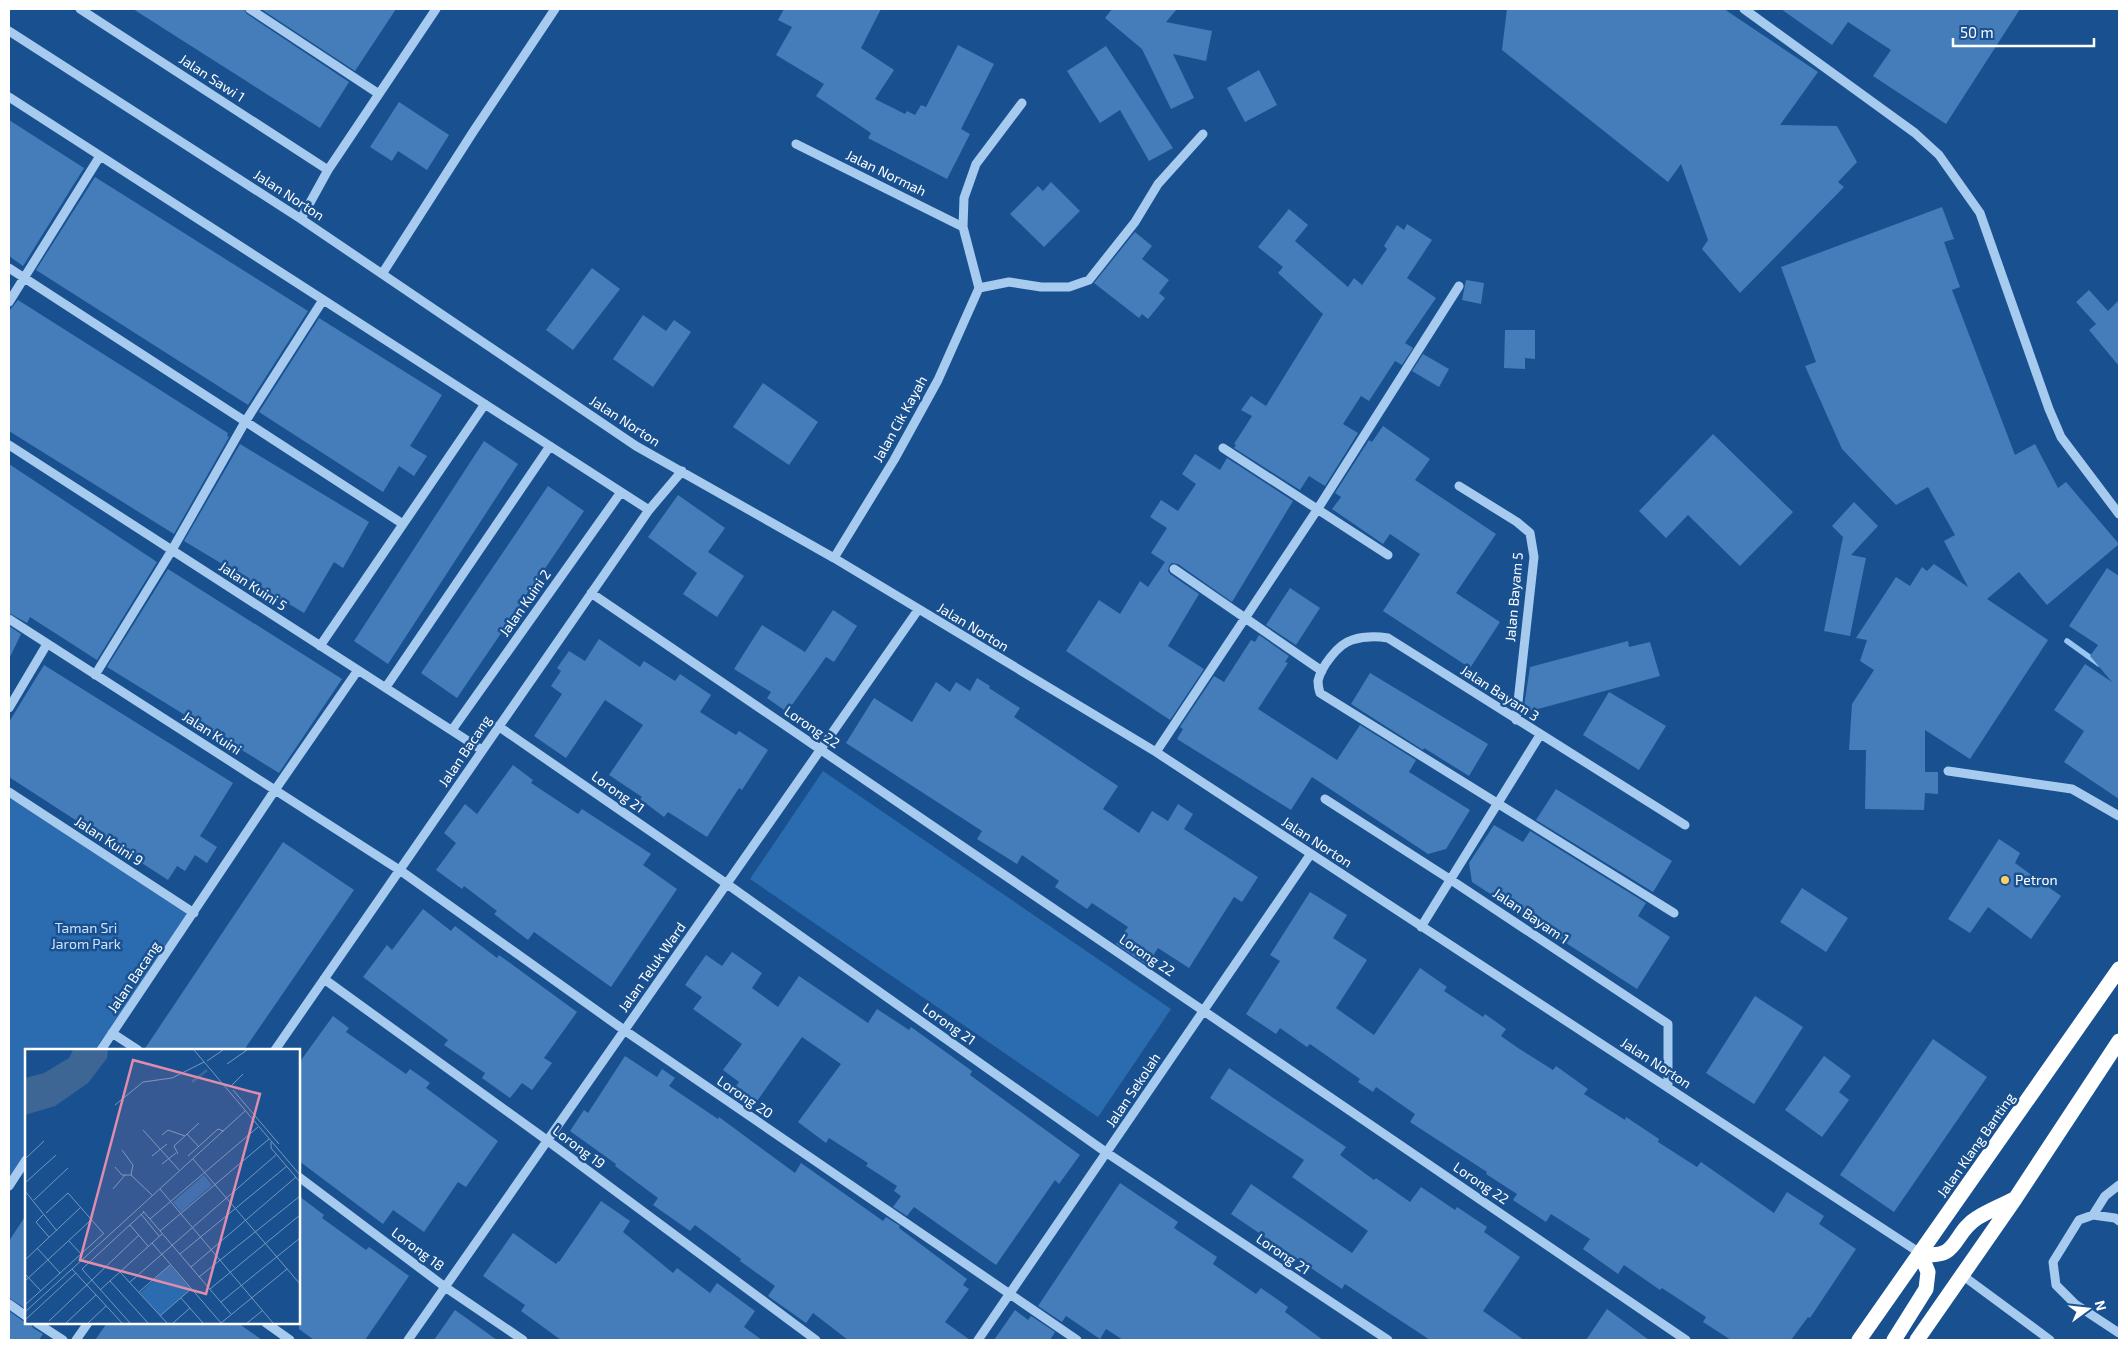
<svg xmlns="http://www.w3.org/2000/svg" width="2128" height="1349" font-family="'Exo 2',sans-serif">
  <rect width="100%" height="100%" fill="#195190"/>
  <path fill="#2b6baf" d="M 823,771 L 1171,1009 L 1098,1117 L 750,879 Z
    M 9,798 L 194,913 L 101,1050 L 26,1050 L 26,1160 L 9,1182 Z"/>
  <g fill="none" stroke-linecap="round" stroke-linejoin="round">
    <path stroke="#99c5f2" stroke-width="5.5" d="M 2067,641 L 2099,664"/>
  </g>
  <path fill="#457dba" d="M 133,9 L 244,9 L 247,14 L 349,82 L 320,128 Z
    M 261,9 L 396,9 L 355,71 Z
    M 784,9 L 881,9 L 861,48 L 894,70 L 875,99 L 905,114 L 907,111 L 915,115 L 921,105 L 926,107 L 958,45 L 994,64 L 961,129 L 970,134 L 947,179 L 868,138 L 871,133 L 816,96 L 824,84 L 776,55 L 792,27 L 778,20 Z
    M 1112,9 L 1177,9 L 1166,22 L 1212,31 L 1206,61 L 1173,54 L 1194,98 L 1171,109 L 1142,49 L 1105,18 Z
    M 1507,9 L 1724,9 L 1818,72 L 1780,125 L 1837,126 L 1857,162 L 1838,182 L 1844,187 L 1740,293 L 1702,249 L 1708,240 L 1681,164 L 1668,182 L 1502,50 Z
    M 1781,9 L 2020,9 L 1946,124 L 1873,76 L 1891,50 L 1848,22 L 1832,45 Z
    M 1106,46 L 1173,148 L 1149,161 L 1120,110 L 1100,123 L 1067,71 Z
    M 1259,70 L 1277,105 L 1245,122 L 1227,88 Z
    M 399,102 L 449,135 L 427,170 L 398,151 L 392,161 L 370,147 Z
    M 9,120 L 84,168 L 23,266 L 9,256 Z
    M 95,177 L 308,311 L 248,405 L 36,270 Z
    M 1051,182 L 1080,211 L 1044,247 L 1010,214 L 1038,186 L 1043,191 Z
    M 1942,207 L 1954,239 L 1944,242 L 1960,287 L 1952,290 L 2015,455 L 2035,444 L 2058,488 L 2066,482 L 2119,544 L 2047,605 L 2019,572 L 1987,599 L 2048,640 L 1970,759 L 1925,730 L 1925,772 L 1938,772 L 1938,794 L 1925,793 L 1924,810 L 1865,809 L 1866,750 L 1849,750 L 1852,704 L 1874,670 L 1860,661 L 1867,640 L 1856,638 L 1896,577 L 1910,586 L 1922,567 L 1927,571 L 1934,564 L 1968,587 L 1944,541 L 1955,535 L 1928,487 L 1896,505 L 1842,449 L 1805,366 L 1816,362 L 1781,267 Z
    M 1289,209 L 1308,225 L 1295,241 L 1348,287 L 1354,278 L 1362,285 L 1387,249 L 1384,246 L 1397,225 L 1404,230 L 1407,224 L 1432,240 L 1407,278 L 1436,298 L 1405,343 L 1413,348 L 1402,365 L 1395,361 L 1369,401 L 1361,396 L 1343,424 L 1358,433 L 1325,486 L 1309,476 L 1300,490 L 1234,448 L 1236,445 L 1234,444 L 1252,416 L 1241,410 L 1251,396 L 1266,406 L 1323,314 L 1278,273 L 1283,267 L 1258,247 Z
    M 1135,232 L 1152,246 L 1142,259 L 1169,280 L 1159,293 L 1165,298 L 1148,319 L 1142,314 L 1139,318 L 1094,283 Z
    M 592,268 L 620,289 L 573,350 L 546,330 Z
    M 1466,280 L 1484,283 L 1481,304 L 1462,300 Z
    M 2089,290 L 2108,311 L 2119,300 L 2119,366 L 2089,330 L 2096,324 L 2076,302 Z
    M 18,300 L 228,433 L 227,436 L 229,437 L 174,534 L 9,431 L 9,311 Z
    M 643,315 L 666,331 L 674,320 L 691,332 L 653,387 L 613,359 Z
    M 319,318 L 442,395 L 410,446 L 427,456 L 414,476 L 399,466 L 383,492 L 259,412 Z
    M 1505,330 L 1535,330 L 1535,359 L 1525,358 L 1525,369 L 1504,368 Z
    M 1423,354 L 1449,369 L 1439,387 L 1412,371 Z
    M 763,383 L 818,422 L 789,465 L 733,427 Z
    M 1383,426 L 1430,459 L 1415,480 L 1496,534 L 1456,593 L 1500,622 L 1470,668 L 1383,611 L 1420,554 L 1390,534 L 1383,544 L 1332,509 L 1341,497 L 1335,493 L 1369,440 L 1372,442 Z
    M 1713,434 L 1793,512 L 1740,566 L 1688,515 L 1666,538 L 1639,511 Z
    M 484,441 L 518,464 L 388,664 L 354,641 Z
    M 240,444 L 369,522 L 343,568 L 334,562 L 304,613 L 184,541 Z
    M 1195,454 L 1220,470 L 1227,458 L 1293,501 L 1232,602 L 1178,564 L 1172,563 L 1169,566 L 1168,571 L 1170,574 L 1199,594 L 1168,646 L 1204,669 L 1170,720 L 1066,651 L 1099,600 L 1120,614 L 1140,581 L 1148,587 L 1165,562 L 1151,553 L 1167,528 L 1150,517 L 1161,500 L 1178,511 L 1196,484 L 1182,474 Z
    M 9,464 L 157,562 L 97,660 L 30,617 L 27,623 L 9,613 Z
    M 548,486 L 584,511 L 457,698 L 421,673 Z
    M 678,495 L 725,528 L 708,552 L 744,576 L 717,617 L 683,594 L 697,573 L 648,537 Z
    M 1854,502 L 1878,526 L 1851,555 L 1866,558 L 1850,636 L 1824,631 L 1843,537 L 1832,526 Z
    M 2107,568 L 2119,576 L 2119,799 L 2064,762 L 2084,731 L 2054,710 L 2085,664 L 2112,682 L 2090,656 L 2098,645 L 2069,626 Z
    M 168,569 L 342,679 L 279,773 L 107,667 Z
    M 1290,588 L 1320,608 L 1296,645 L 1266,625 Z
    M 833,610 L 857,626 L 834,662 L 826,657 L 787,712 L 767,698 L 771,692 L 734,669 L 762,625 L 805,652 Z
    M 9,626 L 21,634 L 9,659 Z
    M 1259,635 L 1289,656 L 1285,662 L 1288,663 L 1258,709 L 1337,760 L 1360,725 L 1416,760 L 1409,772 L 1470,810 L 1446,849 L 1428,854 L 1312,777 L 1291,810 L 1177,739 L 1183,729 L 1180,727 L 1214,676 L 1224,682 L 1251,640 L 1255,642 Z
    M 599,639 L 640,667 L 644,661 L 675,681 L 680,674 L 711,695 L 700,712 L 736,735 L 739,731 L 768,750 L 742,790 L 739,788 L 707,837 L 668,812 L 664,817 L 640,799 L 642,797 L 609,775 L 643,725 L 605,700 L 566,758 L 534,736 L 562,694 L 551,686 L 561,671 L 557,668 L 569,651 L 585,661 Z
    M 1628,641 L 1629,647 L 1650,642 L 1660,676 L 1523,713 L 1530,667 Z
    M 44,665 L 233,783 L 200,836 L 217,847 L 207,863 L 195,855 L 185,871 L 177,866 L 168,880 L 9,777 L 9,722 Z
    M 1370,673 L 1488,744 L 1469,776 L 1424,748 L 1423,750 L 1351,704 Z
    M 977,678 L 990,686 L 989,688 L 1020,708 L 1014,717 L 1118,786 L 1103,809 L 1139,833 L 1152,811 L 1168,821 L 1178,804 L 1193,814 L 1184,829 L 1258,877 L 1242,902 L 1234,897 L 1189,968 L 1158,948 L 1147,965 L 1116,944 L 1128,927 L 1092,903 L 1087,909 L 1055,887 L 1059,881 L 1022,855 L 1017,864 L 977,839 L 982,831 L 846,743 L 874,698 L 912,722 L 936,682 L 950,692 L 956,682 L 970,691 Z
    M 1609,692 L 1666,726 L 1639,770 L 1583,735 Z
    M 513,765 L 533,780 L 531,783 L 578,814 L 582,809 L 651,854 L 643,865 L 677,889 L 611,987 L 534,932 L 528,940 L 494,914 L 497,911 L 464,886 L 462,889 L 436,870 L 456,843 L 444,833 L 465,804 L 477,814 Z
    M 1556,789 L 1672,861 L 1653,892 L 1536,820 Z
    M 1494,825 L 1523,842 L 1530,831 L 1646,903 L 1638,916 L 1670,937 L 1637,989 L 1472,882 L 1469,863 Z
    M 1999,839 L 2020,853 L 2015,863 L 2061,896 L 2031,939 L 1988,907 L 1970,933 L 1948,919 Z
    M 283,842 L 354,890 L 244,1050 L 144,1050 Z
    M 1802,888 L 1848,918 L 1826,952 L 1780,922 Z
    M 1310,892 L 1347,915 L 1333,938 L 1367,960 L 1336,1008 L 1374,1035 L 1420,968 L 1447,987 L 1444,991 L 1483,1017 L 1485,1014 L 1506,1029 L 1501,1036 L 1518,1048 L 1553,1070 L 1556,1066 L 1588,1089 L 1584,1094 L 1625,1120 L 1626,1117 L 1659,1139 L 1658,1142 L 1697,1167 L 1701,1162 L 1774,1213 L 1787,1192 L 1824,1216 L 1819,1224 L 1856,1249 L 1810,1318 L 1808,1317 L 1791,1340 L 1731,1340 L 1703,1322 L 1706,1317 L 1662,1288 L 1660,1290 L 1624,1265 L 1618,1274 L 1583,1249 L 1590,1239 L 1551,1214 L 1546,1222 L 1513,1200 L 1517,1194 L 1486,1174 L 1487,1172 L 1410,1122 L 1415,1114 L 1376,1087 L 1373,1092 L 1358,1082 L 1360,1079 L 1310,1044 L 1307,1047 L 1280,1028 L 1276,1034 L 1246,1014 L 1280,961 L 1270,955 Z
    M 423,909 L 451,931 L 455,926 L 497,958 L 499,955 L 577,1012 L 544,1058 L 552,1063 L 532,1090 L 522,1083 L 510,1098 L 482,1078 L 485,1073 L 444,1045 L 448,1040 L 363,977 L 387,945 L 392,950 Z
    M 732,952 L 762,973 L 752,988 L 778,1007 L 799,976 L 868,1023 L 877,1009 L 909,1030 L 911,1027 L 972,1071 L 970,1075 L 1080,1155 L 1059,1184 L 1055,1180 L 996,1265 L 914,1207 L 907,1216 L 893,1207 L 901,1196 L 894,1191 L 897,1186 L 866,1166 L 868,1163 L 829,1138 L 826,1143 L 798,1122 L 841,1064 L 802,1037 L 755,1104 L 734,1089 L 739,1082 L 723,1070 L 742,1044 L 693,1009 L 702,997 L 685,985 L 706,955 L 722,966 Z
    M 1755,996 L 1803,1027 L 1754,1104 L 1706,1073 Z
    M 333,1016 L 349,1028 L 346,1032 L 406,1074 L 410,1069 L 430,1083 L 426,1088 L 498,1141 L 466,1187 L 458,1182 L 424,1232 L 393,1210 L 383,1224 L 299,1161 L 299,1063 Z
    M 1933,1039 L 1987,1077 L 1894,1212 L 1840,1175 Z
    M 625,1056 L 657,1077 L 662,1069 L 675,1078 L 669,1086 L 718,1119 L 719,1117 L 795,1173 L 801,1163 L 883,1221 L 886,1217 L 900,1226 L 899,1228 L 967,1279 L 963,1285 L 969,1289 L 945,1322 L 970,1340 L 848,1340 L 813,1313 L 806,1323 L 768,1296 L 775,1286 L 740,1261 L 741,1259 L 695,1225 L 690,1231 L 653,1205 L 658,1198 L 615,1166 L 616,1164 L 570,1131 L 584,1110 L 588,1113 Z
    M 1824,1056 L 1851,1076 L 1839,1092 L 1849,1100 L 1822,1137 L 1785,1110 Z
    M 1229,1068 L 1346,1147 L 1340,1155 L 1374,1180 L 1376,1178 L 1410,1202 L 1421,1187 L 1455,1210 L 1457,1207 L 1487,1227 L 1484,1232 L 1520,1257 L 1483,1311 L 1524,1340 L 1430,1340 L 1345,1284 L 1342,1289 L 1231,1214 L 1251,1184 L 1352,1253 L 1368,1231 L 1292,1177 L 1304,1160 L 1210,1098 Z
    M 1120,1183 L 1178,1222 L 1174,1228 L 1217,1257 L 1213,1264 L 1256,1294 L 1261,1288 L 1288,1307 L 1285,1312 L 1323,1340 L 1123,1340 L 1106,1329 L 1100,1339 L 1066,1316 L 1062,1322 L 1038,1306 Z
    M 299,1196 L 324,1215 L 322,1218 L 366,1250 L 369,1247 L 409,1276 L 365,1340 L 314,1340 L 299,1329 Z
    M 601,1201 L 630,1221 L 623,1232 L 673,1273 L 677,1268 L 710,1293 L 717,1283 L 755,1311 L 744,1327 L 762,1340 L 561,1340 L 521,1311 L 525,1305 L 483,1276 L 513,1233 L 556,1264 L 558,1261 L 559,1262 Z
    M 26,1215 L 26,1309 L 9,1298 L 9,1241 Z
    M 1607,1309 L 1634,1329 L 1649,1340 L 1586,1340 Z
    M 455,1310 L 497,1340 L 434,1340 Z
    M 1015,1310 L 1028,1320 L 1031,1316 L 1055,1332 L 1050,1340 L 994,1340 Z
    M 9,1311 L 23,1321 L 31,1323 L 33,1328 L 43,1334 L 39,1340 L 9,1340 Z
    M 107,1323 L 238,1323 L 262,1340 L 95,1340 Z"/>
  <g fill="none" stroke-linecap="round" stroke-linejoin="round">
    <path stroke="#a7caef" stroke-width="9" d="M 80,9 L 328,170
      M 250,9 L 379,94
      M 1744,9 L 1915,133 L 1939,155 L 1980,213 L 2049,409 L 2061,437 L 2119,514
      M 9,31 L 301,219 L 636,446 L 834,558 L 1156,752 L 1920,1253
      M 9,97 L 649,510
      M 796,144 L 963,227
      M 301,219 L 328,170 L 436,9
      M 9,268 L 403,524
      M 382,274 L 473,132 L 555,9
      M 979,288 L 1009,282 L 1041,287 L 1069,287 L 1089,280 L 1135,222 L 1158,184 L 1203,134
      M 9,302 L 100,156
      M 9,445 L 482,750
      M 1223,448 L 1388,555
      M 1459,486 L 1517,522 L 1530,533 L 1534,557 L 1516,720
      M 834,558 L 894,460 L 938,380 L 979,288 L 963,227 L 964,198 L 976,164 L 1022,103
      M 1174,569 L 1322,671
      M 591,593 L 1686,1340
      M 9,619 L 401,871 L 624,1030 L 1077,1340
      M 320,646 L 485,404
      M 95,675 L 172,550 L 245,422 L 323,300
      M 386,687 L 550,446
      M 9,708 L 47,644
      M 498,726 L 727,884 L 1107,1153 L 1388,1340
      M 452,730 L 621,492
      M 1156,752 L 1317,510 L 1459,286
      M 1948,771 L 2072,789 L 2119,816
      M 9,792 L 194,913
      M 1325,799 L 1451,880 L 1668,1024 L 1668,1087
      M 1674,913 L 1320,693 C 1319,690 1318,685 1318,681 C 1321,667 1338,644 1352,640 C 1365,636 1375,636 1388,638 L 1685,825
      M 1421,927 L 1540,735
      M 324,979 L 548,1141 L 816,1340
      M 112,1033 L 138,1050
      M 101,1050 L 275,790 L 358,670
      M 275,1050 L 649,510 L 682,471
      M 299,1177 L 445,1287 L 523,1340
      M 9,1186 L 26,1160
      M 2093,1215 L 2105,1196 L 2119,1185
      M 2119,1221 L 2115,1218 L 2093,1215 L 2079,1220 L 2053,1262 L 2056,1285 L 2075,1304 L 2119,1333
      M 1962,1275 L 2050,1340
      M 9,1304 L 26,1316
      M 37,1323 L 63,1340
      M 266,1323 L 290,1340
      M 76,1340 L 88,1323
      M 408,1340 L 918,610
      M 978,1340 L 1310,855"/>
    <path stroke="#fff" stroke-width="15" d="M 1920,1253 C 1959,1262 1952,1233 1977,1218 C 1988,1211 2001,1206 2012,1200
      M 1859,1340 L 2119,969
      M 1894,1340 L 1926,1289 L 1928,1272 L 1920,1253
      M 1917,1340 L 2015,1199 L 2119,1041"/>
  </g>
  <circle fill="#ffce65" stroke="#195190" stroke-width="2" cx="2005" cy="880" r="5"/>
  <g text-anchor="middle" stroke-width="5" stroke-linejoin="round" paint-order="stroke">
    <g font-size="14" fill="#fff" stroke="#195190">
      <text transform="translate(212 78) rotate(33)" y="5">Jalan Sawi 1</text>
      <text transform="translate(886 173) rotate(26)" y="5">Jalan Normah</text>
      <text transform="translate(289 195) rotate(33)" y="5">Jalan Norton</text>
      <text transform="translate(900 419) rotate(-61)" y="5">Jalan Cik Kayah</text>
      <text transform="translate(625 421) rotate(33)" y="5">Jalan Norton</text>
      <text transform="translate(253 586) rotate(33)" y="5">Jalan Kuini 5</text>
      <text transform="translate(1514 597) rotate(-85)" y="5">Jalan Bayam 5</text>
      <text transform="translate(525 603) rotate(-55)" y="5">Jalan Kuini 2</text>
      <text transform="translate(973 627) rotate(31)" y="5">Jalan Norton</text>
      <text transform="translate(1500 693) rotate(33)" y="5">Jalan Bayam 3</text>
      <text transform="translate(812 727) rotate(34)" y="5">Lorong 22</text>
      <text transform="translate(212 733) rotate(33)" y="5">Jalan Kuini</text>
      <text transform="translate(465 751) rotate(-56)" y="5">Jalan Bacang</text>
      <text transform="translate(618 792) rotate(35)" y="5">Lorong 21</text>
      <text transform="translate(109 841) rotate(33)" y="5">Jalan Kuini 9</text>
      <text transform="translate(1317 842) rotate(33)" y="5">Jalan Norton</text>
      <text transform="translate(1531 916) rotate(34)" y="5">Jalan Bayam 1</text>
      <text transform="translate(1147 955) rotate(34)" y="5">Lorong 22</text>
      <text transform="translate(652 967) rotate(-55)" y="5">Jalan Teluk Ward</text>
      <text transform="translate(134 977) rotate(-56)" y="5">Jalan Bacang</text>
      <text transform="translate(949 1024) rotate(35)" y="5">Lorong 21</text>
      <text transform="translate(1656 1063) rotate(33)" y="5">Jalan Norton</text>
      <text transform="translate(1133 1090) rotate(-56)" y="5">Jalan Sekolah</text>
      <text transform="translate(745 1097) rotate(34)" y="5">Lorong 20</text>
      <text transform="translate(1976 1145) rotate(-55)" y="5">Jalan Klang Banting</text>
      <text transform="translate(579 1147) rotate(37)" y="5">Lorong 19</text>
      <text transform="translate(1481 1183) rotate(34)" y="5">Lorong 22</text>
      <text transform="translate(418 1249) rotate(37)" y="5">Lorong 18</text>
      <text transform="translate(1283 1254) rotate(34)" y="5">Lorong 21</text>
    </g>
    <g font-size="14" fill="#fff" stroke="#195190" text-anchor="start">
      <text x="2015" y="885">Petron</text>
    </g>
    <g font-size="14" fill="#cde3fb" stroke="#195190">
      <text x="86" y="933">Taman Sri<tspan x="86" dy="16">Jarom Park</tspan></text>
    </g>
  </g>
  <g transform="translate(25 1049)">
    <rect width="275" height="275" fill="#195190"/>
    <path d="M 179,126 L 187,136 L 156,163 L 148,153 ZM 145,216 L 166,240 L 135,267 L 115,244 Z" fill="#2b6baf"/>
    <path d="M 48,1 L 83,1 L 82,9 L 63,34 L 30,57 L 0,66 L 0,29 L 19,24 L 44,9 Z" fill="#3e6694"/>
    <path fill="none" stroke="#3e6694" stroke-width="2.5" d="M 167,33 L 182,21"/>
    <path fill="none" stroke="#7597bc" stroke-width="1" d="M 169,1 L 275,126M 182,12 L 198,1M 202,15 L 222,1M 205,38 L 218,25M 208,41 L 254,95M 90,56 L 118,33 L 147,29 L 179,13M 118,81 L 154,121M 162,85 L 174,98M 137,86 L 143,81 L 160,87M 246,93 L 246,99 L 275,133M 97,101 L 108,116 L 106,126M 153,105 L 149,97 L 174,74M 127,107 L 142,95M 163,107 L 193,80 L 199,82M 0,110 L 19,92M 168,110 L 275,235M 137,115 L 151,104M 90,118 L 97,126 L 106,126 L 128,147M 0,134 L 31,106M 88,140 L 100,126M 135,140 L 248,274M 0,142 L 32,182M 9,151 L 43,119M 118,162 L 206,265M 21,164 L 43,144 L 79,185M 116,165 L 134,187M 18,166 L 11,173 L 24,188M 125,170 L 233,78M 105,176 L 123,197M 135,182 L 244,90M 44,192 L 56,205M 127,194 L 196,274M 12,199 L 35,224M 155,205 L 262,117M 0,211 L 56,158M 166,218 L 271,128M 47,220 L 97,274M 95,223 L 142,274M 0,225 L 16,242M 174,228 L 275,147M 0,232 L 67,170M 85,232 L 123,274M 105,233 L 252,105M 185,240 L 275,166M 75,241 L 137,185M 114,243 L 145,216M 156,249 L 178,274M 196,253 L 275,189M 0,256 L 79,184M 0,263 L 220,62M 135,267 L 166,240M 0,271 L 51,224M 24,272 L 114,186M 41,274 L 71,246M 63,274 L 81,257M 105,274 L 57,220 L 119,163M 148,274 L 165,259M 196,274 L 262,220M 222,274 L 237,262"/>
    <path fill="#e08cad" fill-opacity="0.15" stroke="#e08cad" stroke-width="2.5" d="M 108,11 L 235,45 L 181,245 L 55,211 Z"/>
    <rect width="275" height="275" fill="none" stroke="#fff" stroke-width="2.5"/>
  </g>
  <rect width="2128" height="1349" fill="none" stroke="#ffffff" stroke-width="20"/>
  <g transform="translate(2088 1309) rotate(75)" stroke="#195190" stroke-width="4" paint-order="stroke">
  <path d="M0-4L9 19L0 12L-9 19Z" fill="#ffffff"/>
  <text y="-8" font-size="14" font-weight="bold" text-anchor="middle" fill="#ffffff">N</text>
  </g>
  <path d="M1953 38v8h141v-8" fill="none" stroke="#ffffff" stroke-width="2.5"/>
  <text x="1960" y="38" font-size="15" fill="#ffffff" stroke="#195190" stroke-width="4" paint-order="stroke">50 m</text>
</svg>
